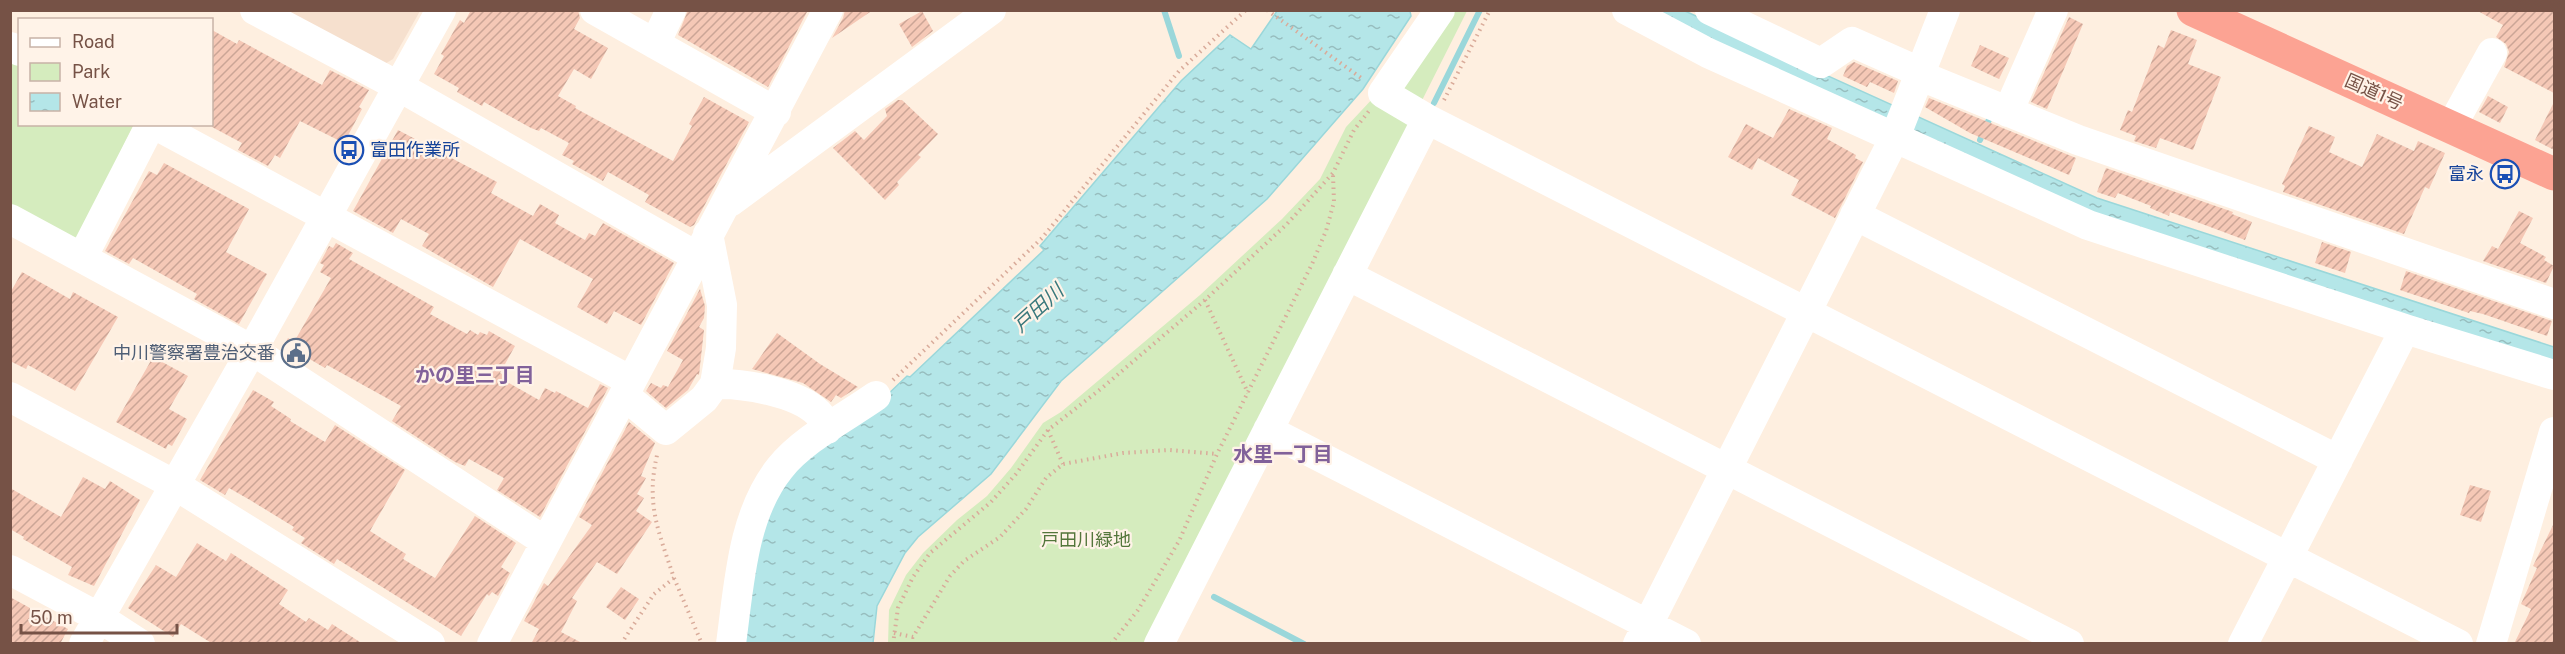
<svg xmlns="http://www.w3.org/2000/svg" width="2565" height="654" font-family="'Public Sans','Noto Sans JP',sans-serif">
  <defs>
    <pattern id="water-ripples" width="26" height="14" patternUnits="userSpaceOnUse" patternTransform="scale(1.5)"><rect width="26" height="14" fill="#b4e6e8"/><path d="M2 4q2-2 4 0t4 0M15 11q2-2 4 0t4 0" fill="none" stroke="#97bdbe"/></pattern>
    <pattern id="building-hatch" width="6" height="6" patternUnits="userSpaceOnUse" patternTransform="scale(1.5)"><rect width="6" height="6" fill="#f5c8b6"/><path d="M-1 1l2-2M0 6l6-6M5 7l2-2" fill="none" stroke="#cba596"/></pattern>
  </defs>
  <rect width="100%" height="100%" fill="#feefe0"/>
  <path fill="#f6e0ce" d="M 284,11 L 420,11 L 393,59 L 383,65 Z"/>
  <path fill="#d5ecbe" d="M 1432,11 L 1467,11 L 1149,643 L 888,644 L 889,610 L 906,575 L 923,553 L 957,520 L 987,496 L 1011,468 L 1043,423 L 1061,412 L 1200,295 L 1282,219 L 1320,179 L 1346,127 L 1375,96 Z
    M 10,56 L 19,61 L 20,124 L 134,124 L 76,243 L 11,208 Z"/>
  <path fill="url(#water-ripples)" stroke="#9ad7da" stroke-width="1.5" d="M 1277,11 L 1410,11 L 1411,16 L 1363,89 L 1267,199 L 1061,381 L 991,474 L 918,537 L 905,553 L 877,606 L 873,643 L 744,644 L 752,554 L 786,475 L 861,420 L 907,376 L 910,377 L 1044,250 L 1040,246 L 1181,81 L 1230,35 L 1251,49 Z
    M 1645,11 L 1685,11 L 2097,198 L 2554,347 L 2554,364 L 2090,215 Z"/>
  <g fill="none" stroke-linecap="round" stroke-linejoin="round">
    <path stroke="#9ad7da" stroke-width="6" d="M 1164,10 L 1179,56
      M 1434,103 L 1480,10
      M 1980,140 L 1991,115
      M 1214,597 L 1304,644"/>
  </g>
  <path fill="url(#building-hatch)" d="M 471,10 L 578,10 L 580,18 L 574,29 L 608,48 L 591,79 L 574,69 L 558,96 L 576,106 L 575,108 L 673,161 L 692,126 L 689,124 L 704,97 L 749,122 L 694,225 L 690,227 L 645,202 L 649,195 L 608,172 L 603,181 L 572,164 L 574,161 L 562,155 L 569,143 L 541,128 L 539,131 L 531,128 L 484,102 L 482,106 L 457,92 L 459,88 L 434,74 L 444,56 L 441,54 L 460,20 L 464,23 Z
    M 688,10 L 808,10 L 768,87 L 678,35 Z
    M 845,10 L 873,10 L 832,38 L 843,18 Z
    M 2476,10 L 2554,10 L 2554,93 L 2504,67 L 2509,52 L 2506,44 L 2496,37 L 2503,25 Z
    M 922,11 L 933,31 L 912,47 L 899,24 Z
    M 2069,17 L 2083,24 L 2047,109 L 2031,102 Z
    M 212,30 L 237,44 L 239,40 L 322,85 L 330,70 L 369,90 L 359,107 L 362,109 L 344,143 L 300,121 L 280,158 L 275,155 L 268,166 L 238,150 L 242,143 L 212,127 Z
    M 2171,30 L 2197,40 L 2188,64 L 2221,77 L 2193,150 L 2160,138 L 2156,148 L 2134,141 L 2136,136 L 2120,130 L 2128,110 L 2132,112 L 2158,45 L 2164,48 Z
    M 1980,45 L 2009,58 L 1999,79 L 1971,66 Z
    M 1854,62 L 1898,81 L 1894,93 L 1870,82 L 1867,87 L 1843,76 L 1847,66 Z
    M 2488,96 L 2508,107 L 2500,123 L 2479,112 Z
    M 1929,98 L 2076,158 L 2069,175 L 1970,133 L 1925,107 Z
    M 898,100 L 902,100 L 938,134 L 918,155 L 921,157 L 897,182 L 899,185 L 885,200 L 833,148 L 855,131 L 864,140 L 887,116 L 885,109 Z
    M 2554,102 L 2554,150 L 2535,140 Z
    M 1789,109 L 1832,128 L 1827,139 L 1856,155 L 1855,158 L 1863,162 L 1835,218 L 1791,195 L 1799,180 L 1758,158 L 1752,170 L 1728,157 L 1746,124 L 1773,138 Z
    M 2309,126 L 2335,137 L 2329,152 L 2362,167 L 2377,134 L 2414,151 L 2418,141 L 2445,153 L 2429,189 L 2425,187 L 2404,234 L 2283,192 L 2285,186 L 2282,184 Z
    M 398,130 L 497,182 L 491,193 L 533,216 L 540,204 L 559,215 L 555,223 L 585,240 L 589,233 L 595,236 L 603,223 L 674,263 L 641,325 L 614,311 L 607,324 L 577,307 L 593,279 L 520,239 L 493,287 L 422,246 L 429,234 L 401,219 L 393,233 L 353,211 Z
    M 164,163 L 249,209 L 226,252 L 267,274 L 239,324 L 194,299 L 197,294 L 133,258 L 129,264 L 105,251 L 149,171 L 157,175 Z
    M 2106,168 L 2233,212 L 2232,214 L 2252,222 L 2245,240 L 2170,212 L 2169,216 L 2150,208 L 2151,206 L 2118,193 L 2115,198 L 2097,192 Z
    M 2519,211 L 2533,218 L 2520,243 L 2546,257 L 2544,260 L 2554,266 L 2546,283 L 2483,261 L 2492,246 L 2498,249 Z
    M 2322,242 L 2351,252 L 2345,273 L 2315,263 Z
    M 336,243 L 353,253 L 349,259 L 434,307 L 430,314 L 467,334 L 470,330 L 478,335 L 480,332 L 487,335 L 489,331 L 515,346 L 500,373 L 504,375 L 502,379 L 539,400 L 545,388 L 555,393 L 556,391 L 588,408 L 600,384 L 608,388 L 540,517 L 497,490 L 504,478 L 469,459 L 465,466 L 455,462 L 392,421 L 401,406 L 327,365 L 325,368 L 306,357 L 303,363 L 282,349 L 288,338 L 294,342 L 331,278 L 320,272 L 324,265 L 320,263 L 329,246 L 333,248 Z
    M 2406,271 L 2552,321 L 2547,336 L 2483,314 L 2470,311 L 2469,313 L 2400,290 Z
    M 22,272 L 70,299 L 73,292 L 118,317 L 75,391 L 28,365 L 26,369 L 10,361 L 10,293 Z
    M 700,289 L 705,306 L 704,318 L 699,327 L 704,330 L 699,375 L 697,374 L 688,390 L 666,408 L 646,391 L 651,383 L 661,388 L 663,385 L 668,387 L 683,360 L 667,351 Z
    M 777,333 L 820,364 L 858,387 L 841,398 L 836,395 L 831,402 L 803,383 L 752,369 Z
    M 153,357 L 188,376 L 169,409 L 187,419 L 172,446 L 168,444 L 166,449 L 116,422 Z
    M 253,390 L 274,402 L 271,406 L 291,419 L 290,421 L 325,442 L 335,425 L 405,470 L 370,531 L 406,554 L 403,559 L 435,578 L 475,516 L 516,543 L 501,567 L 510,573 L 498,596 L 492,592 L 489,596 L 487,594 L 461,636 L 337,559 L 334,564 L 301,543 L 305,538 L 292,530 L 294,527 L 250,500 L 229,488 L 225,495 L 200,480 Z
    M 629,422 L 655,443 L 641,476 L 646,478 L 637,494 L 644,498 L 636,511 L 652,522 L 617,574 L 597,562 L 572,598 L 577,601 L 561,632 L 584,644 L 531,644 L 539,629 L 524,621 L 544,583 L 548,586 L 592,525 L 579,517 Z
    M 83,477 L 105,489 L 110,481 L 140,500 L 94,586 L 68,575 L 72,567 L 23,539 L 24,537 L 10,529 L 10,488 L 61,517 Z
    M 2470,485 L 2491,491 L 2481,522 L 2460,515 Z
    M 2554,523 L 2554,644 L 2514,644 L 2531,609 L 2521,604 L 2537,568 L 2533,566 Z
    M 197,543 L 226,561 L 231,553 L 288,590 L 279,604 L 306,622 L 309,618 L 328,630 L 332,624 L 363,644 L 213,644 L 181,624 L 173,637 L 128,608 L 156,565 L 176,577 Z
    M 621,587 L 639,599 L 625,620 L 606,607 Z
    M 10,597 L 68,629 L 60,644 L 10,644 Z"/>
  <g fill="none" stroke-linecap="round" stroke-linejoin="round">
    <path stroke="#d9ab9a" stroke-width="4" stroke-dasharray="1.5 4.5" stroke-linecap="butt" d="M 1267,10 L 1364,80
      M 1444,100 L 1490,10
      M 1205,300 L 1248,393
      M 893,380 L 1042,238 L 1179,71 L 1246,10
      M 1048,430 L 1063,464
      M 674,578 L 702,644
      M 894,633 L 913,637 L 950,576 L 964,561 L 1000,537 L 1026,509 L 1046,478 L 1063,464 L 1123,453 L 1169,450 L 1217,454
      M 621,644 L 654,594 L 674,578 C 658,530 645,503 658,451
      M 893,644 L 898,608 L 913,577 L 930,553 L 991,502 L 1016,474 L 1048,430 L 1102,388 L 1205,300 L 1287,224 L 1333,173 L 1354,130 L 1369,111
      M 1111,644 L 1138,610 L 1179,541 L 1217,454 L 1312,264 L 1326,231 L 1334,202 L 1333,175"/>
    <path stroke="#fff" stroke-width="30" d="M 255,10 L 398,86 L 696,256
      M 595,10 L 776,112
      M 1440,10 L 1383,93 L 1427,119 L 2458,644
      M 1627,10 L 1708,53 L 2088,225 L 2405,329
      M 1710,10 L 1821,63 L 1852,42 L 1922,73
      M 655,44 L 671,10
      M 10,47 L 20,51
      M 1921,76 L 2078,140 L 2554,304
      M 2008,112 L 2053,10
      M 154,124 L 631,381
      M 2451,127 L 2492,53
      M 730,202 L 991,10
      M 1855,215 L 2338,460
      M 10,219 L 252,350 L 546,542
      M 82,258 L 151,124
      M 1347,275 L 2069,644
      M 715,384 C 743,383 797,392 818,413 C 822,417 825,424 827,429
      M 624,395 L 666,430 L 704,399 L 715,384 L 721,348 L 722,305 L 708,234
      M 10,397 L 175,485 L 430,644
      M 1268,430 L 1686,644
      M 10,570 L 100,618 L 140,644
      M 84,644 L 252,350 L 441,10
      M 492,644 L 828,10
      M 731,644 C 739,586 742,515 780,468 C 802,440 846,417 876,396
      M 1159,644 L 1427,119
      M 1638,644 L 1895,137 L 1945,10
      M 2243,644 L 2405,329 L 2554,375
      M 2491,644 L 2554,432"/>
    <path stroke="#fca393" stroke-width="33" d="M 2193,10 L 2554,174"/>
  </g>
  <defs>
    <g id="bus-ring" transform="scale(1.5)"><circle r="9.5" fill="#fff3e8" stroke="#1a4fb4" stroke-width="1.5"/><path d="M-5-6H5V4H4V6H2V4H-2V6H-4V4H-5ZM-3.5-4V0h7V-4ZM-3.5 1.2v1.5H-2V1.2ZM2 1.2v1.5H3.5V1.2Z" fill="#1a4fb4"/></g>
    <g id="civic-ring" transform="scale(1.5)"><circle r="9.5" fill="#fff3e8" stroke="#5c6f8a" stroke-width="1.5"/><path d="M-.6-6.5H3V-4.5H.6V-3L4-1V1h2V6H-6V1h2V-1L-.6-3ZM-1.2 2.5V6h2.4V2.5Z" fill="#5c6f8a"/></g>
  </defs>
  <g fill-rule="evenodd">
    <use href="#bus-ring" x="349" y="150"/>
    <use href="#bus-ring" x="2505" y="174"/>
    <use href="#civic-ring" x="296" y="353"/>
  </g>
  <g text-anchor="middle" stroke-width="4.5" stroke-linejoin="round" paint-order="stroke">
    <g font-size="18" fill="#765246" stroke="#fff3e8">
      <text transform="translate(2374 92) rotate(24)" y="6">国道1号</text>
    </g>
    <g font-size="18" fill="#164399" stroke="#fff3e8" text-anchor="start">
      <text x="370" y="156">富田作業所</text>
      <text x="2484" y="180" text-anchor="end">富永</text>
    </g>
    <g font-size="18" fill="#4e5e75" stroke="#fff3e8" text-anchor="end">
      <text x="275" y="359">中川警察署豊治交番</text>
    </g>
    <g font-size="18" fill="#53763b" stroke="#fff3e8">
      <text x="1086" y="546">戸田川緑地</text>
    </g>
    <g font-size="20" font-style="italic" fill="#39787c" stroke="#fff3e8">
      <text transform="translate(1038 308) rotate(-42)" y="7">戸田川</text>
    </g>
    <g font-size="20" font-weight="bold" fill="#81619a" stroke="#fff3e8">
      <text x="475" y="382">かの里三丁目</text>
      <text x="1283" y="461">水里一丁目</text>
    </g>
  </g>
  <rect width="2565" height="654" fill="none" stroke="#765246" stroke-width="24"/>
  <rect x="18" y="18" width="195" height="108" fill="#fff3e8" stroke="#c8b3a7" stroke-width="1.5"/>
  <rect x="30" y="38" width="30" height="9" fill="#ffffff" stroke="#c8b3a7" stroke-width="1.5"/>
  <text x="72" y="48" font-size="18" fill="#765246">Road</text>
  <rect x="30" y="63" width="30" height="18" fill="#d5ecbe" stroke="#c8b3a7" stroke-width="1.5"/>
  <text x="72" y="78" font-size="18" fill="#765246">Park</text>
  <rect x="30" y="93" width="30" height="18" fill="url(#water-ripples)" stroke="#c8b3a7" stroke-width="1.5"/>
  <text x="72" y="108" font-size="18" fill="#765246">Water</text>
  <path d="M21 624v9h156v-9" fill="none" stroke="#765246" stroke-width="3"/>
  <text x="30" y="624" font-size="18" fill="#765246" stroke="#fff3e8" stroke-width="4.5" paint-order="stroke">50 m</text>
</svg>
